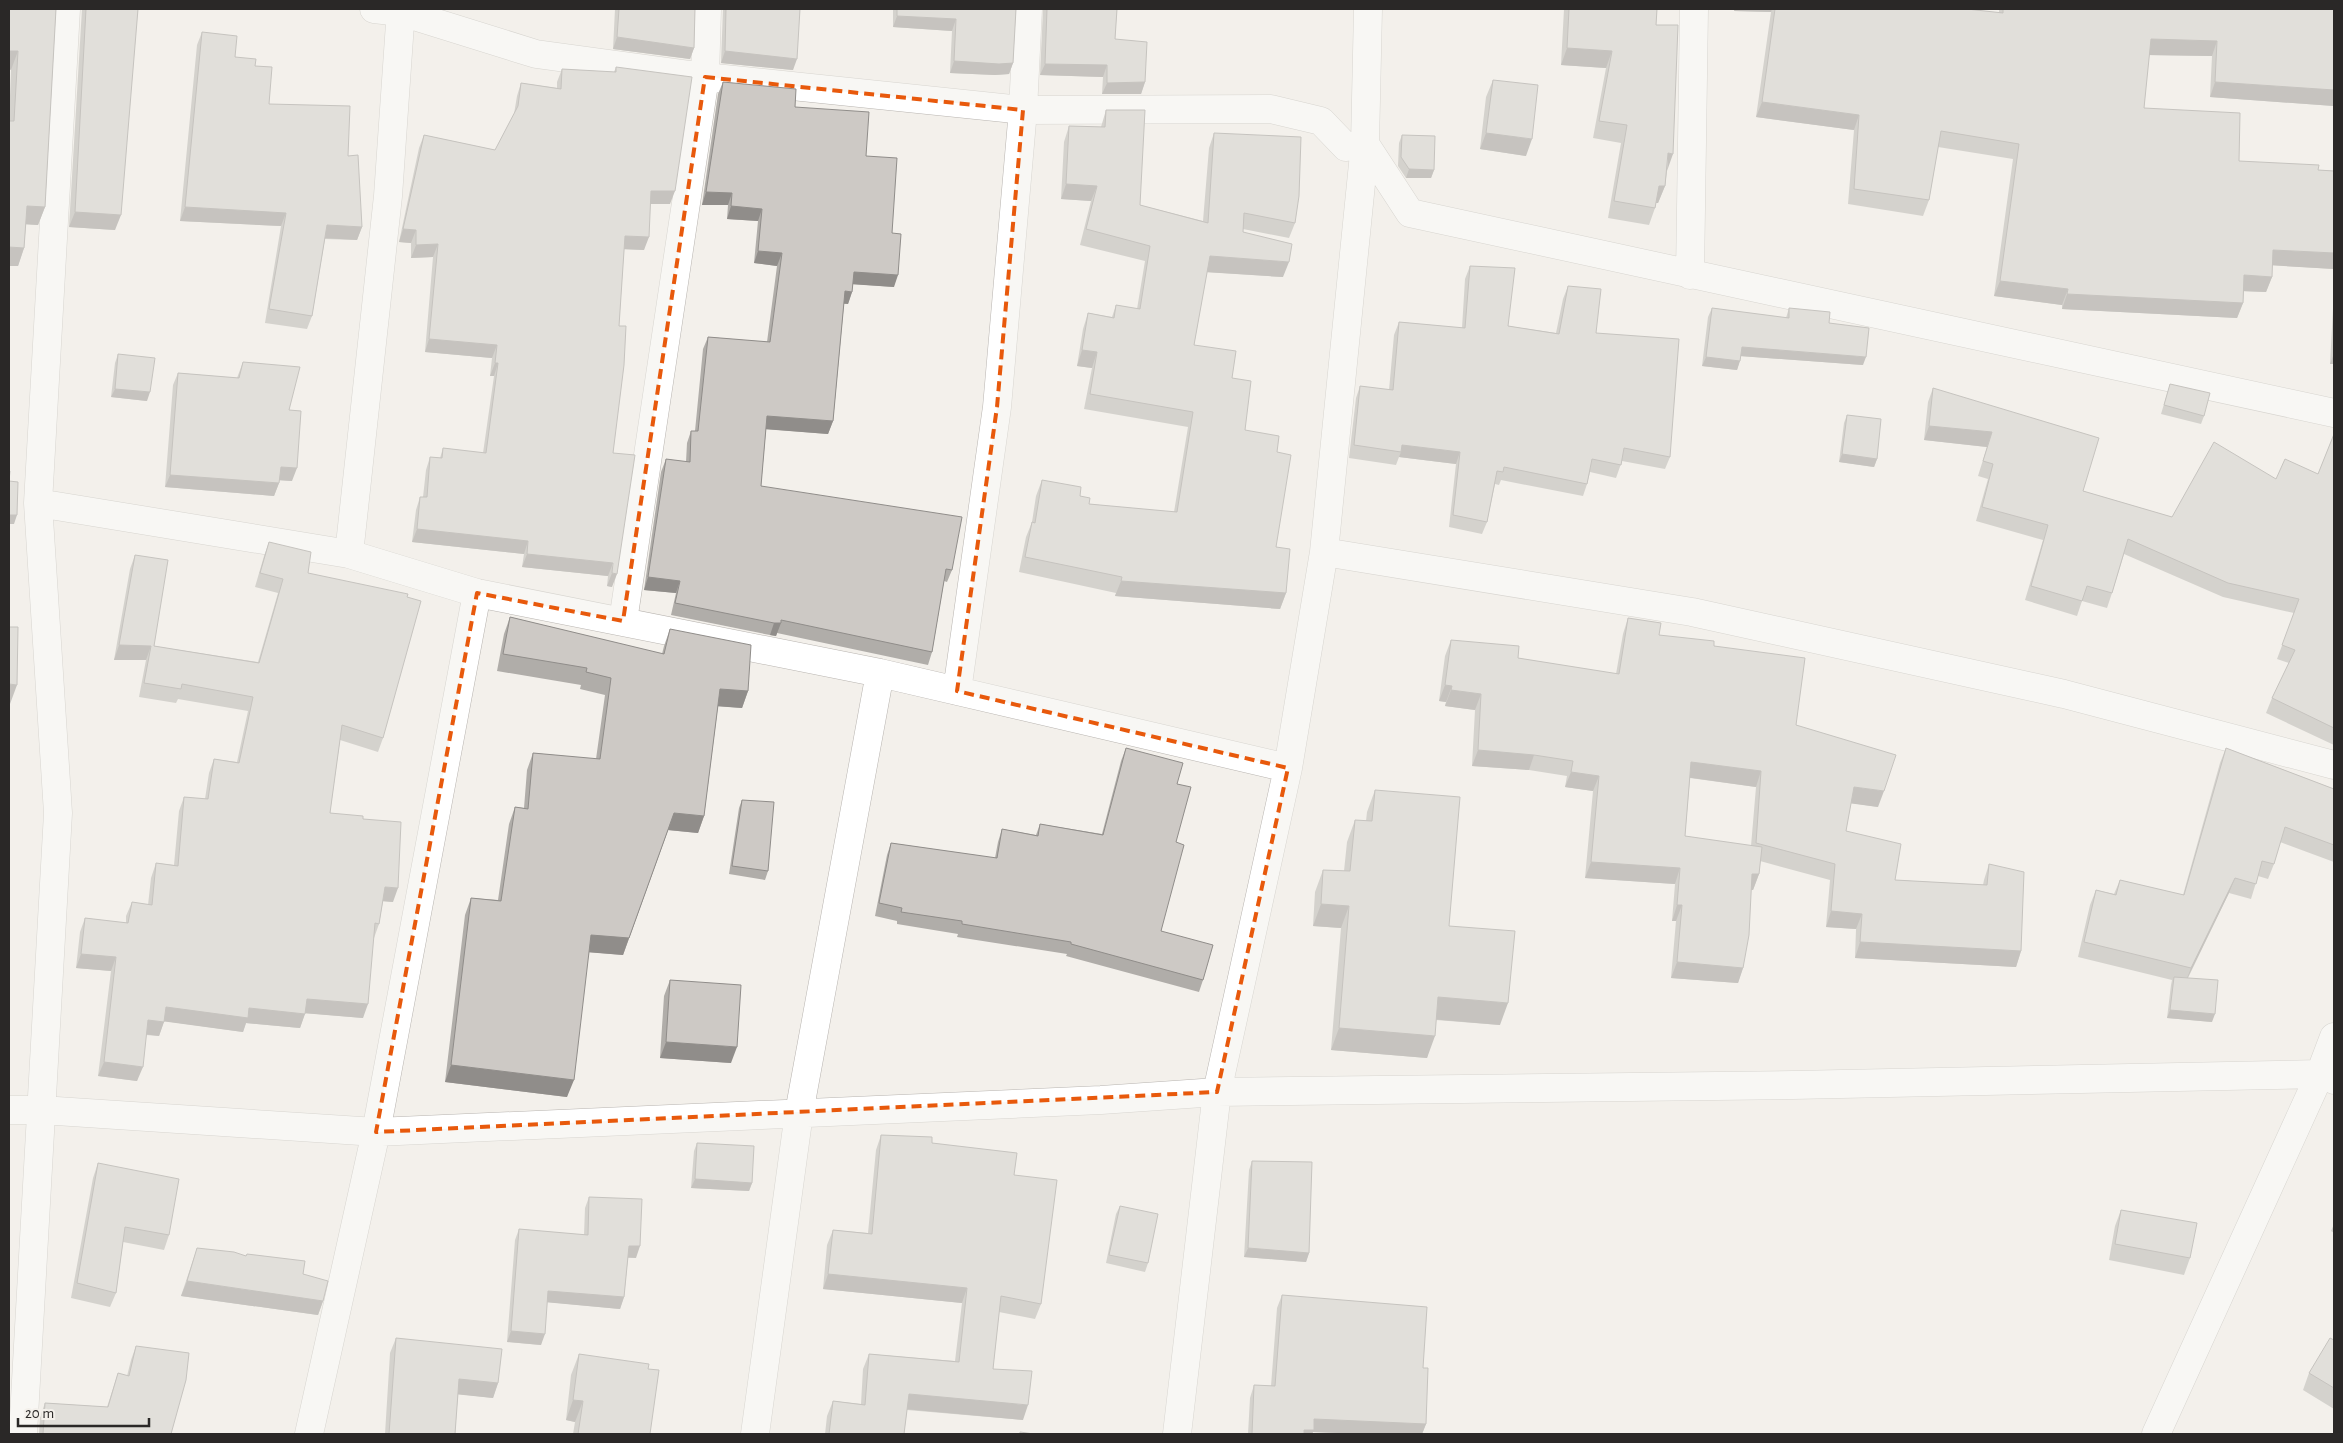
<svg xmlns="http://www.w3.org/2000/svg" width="2343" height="1443" font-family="'Alegreya Sans',sans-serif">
  <rect width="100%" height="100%" fill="#f3f0eb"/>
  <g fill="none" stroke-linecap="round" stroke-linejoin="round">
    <g stroke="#b8b4b0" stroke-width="29">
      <path id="minor" d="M 66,9 L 38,503 L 349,554 L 477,593 L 880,673 L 1288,768
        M 374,9 L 401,12 L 536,54 L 705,77 L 1023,110 L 1271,109 L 1321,121 L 1346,147 L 1365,144 L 1410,213 L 2334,413
        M 1690,275 L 1694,9
        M 1324,552 L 1692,612 L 2064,694 L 2334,765
        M 349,554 L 388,196 L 401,9
        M 623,621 L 705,77 L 707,9
        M 957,691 L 997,407 L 1023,110 L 1028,9
        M 9,1110 L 41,1110 L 376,1132 L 1101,1100 L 1217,1092 L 1793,1085 L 2320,1074 L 2334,1080
        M 23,1434 L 58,813 L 38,503
        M 309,1434 L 376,1132 L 477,593
        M 755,1434 L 799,1113 L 880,673
        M 1177,1434 L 1217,1092 L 1288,768 L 1324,552 L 1365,144 L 1368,9
        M 2156,1434 L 2320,1074 L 2334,1037"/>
    </g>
    <use href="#minor" stroke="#fff" stroke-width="28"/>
  </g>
  <path fill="#b0ada9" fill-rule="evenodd" d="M 9,9 L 56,9 L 45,207 L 38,225 L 26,224 L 24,248 L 18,266 L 9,266 L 9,121 L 11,70 Z
    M 82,9 L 138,9 L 115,230 L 69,227 Z
    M 615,9 L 695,9 L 694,48 L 690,59 L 613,49 Z
    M 723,9 L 800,9 L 793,70 L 721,63 Z
    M 893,9 L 1016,9 L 1013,63 L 1009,74 L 995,75 L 950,73 L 952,31 L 893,27 Z
    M 1043,9 L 1117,9 L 1115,39 L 1145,82 L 1141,94 L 1102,94 L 1103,77 L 1040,75 Z
    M 1534,9 L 1657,9 L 1656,25 L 1667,171 L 1665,186 L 1658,203 L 1656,203 L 1655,208 L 1649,225 L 1608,218 L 1621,143 L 1593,138 L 1606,68 L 1561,65 L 1564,9 Z
    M 1734,9 L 1967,9 L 1999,13 L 1999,9 L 2334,9 L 2334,106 L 2210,97 L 2212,56 L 2149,55 L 2144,108 L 2239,161 L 2318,170 L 2334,171 L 2334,269 L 2272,265 L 2272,277 L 2266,292 L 2244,291 L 2243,303 L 2237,318 L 2062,309 L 2062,305 L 1994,296 L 2013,159 L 1938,147 L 1929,200 L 1923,216 L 1848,204 L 1854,130 L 1756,117 L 1771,12 L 1734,11 Z
    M 202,32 L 235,57 L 255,66 L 269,104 L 348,156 L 362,227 L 357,240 L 325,239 L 312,316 L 307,329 L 265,323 L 281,226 L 180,221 L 197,45 Z
    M 616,67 L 670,204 L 650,204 L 644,250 L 624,249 L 619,326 L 613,453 L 612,587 L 607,586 L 608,576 L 522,567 L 524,554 L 412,542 L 416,510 L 420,497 L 423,497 L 426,470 L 430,457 L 440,458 L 443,448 L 483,453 L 494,376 L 490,376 L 492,358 L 425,352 L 433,257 L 411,258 L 411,243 L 399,242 L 419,148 L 424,135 L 495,150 L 514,114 L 517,96 L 521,83 L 557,88 L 557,82 L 562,69 L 614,72 Z
    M 1493,80 L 1526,156 L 1480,149 L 1486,97 Z
    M 723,82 L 795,107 L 866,156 L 892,233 L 894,287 L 853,284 L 852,292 L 848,304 L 844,304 L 833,421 L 828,434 L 766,429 L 761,486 L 952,570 L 947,582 L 944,581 L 932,652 L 928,665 L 777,633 L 776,636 L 770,635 L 671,615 L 676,593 L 644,590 L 661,472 L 666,459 L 686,462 L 687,443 L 691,431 L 695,431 L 703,349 L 708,337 L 767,342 L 777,266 L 754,263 L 758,221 L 727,219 L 728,205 L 702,205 L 718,94 Z
    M 1106,110 L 1140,205 L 1203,221 L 1209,148 L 1214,133 L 1295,223 L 1289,238 L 1243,229 L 1243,232 L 1283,277 L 1207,272 L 1194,345 L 1232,378 L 1245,430 L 1277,452 L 1276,547 L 1286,593 L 1280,609 L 1115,596 L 1116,593 L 1019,572 L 1026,537 L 1032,522 L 1036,496 L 1042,480 L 1080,496 L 1089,504 L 1174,512 L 1188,427 L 1084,409 L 1092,368 L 1077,366 L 1083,329 L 1088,313 L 1112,317 L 1116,305 L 1137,309 L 1145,261 L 1080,245 L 1091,201 L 1061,199 L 1064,142 L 1069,126 L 1101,127 Z
    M 1402,135 L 1434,170 L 1431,178 L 1406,178 L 1398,166 L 1399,143 Z
    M 1470,266 L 1508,326 L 1556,333 L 1563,299 L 1568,286 L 1670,457 L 1665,469 L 1622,461 L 1616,478 L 1590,472 L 1587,484 L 1583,496 L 1501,480 L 1499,485 L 1495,484 L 1487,522 L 1482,534 L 1449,527 L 1456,464 L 1399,457 L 1396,465 L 1349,458 L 1356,398 L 1360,386 L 1389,390 L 1394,335 L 1399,322 L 1462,328 L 1465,279 Z
    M 2334,290 L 2334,364 L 2330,364 Z
    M 1712,308 L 1786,318 L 1789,308 L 1829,323 L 1863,365 L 1741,356 L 1737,370 L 1702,366 L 1708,317 Z
    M 118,354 L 147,401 L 111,397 L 115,363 Z
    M 243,362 L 289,410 L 292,481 L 279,480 L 279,483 L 274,496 L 165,487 L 173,385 L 178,373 L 237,378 Z
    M 2170,384 L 2204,416 L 2201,424 L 2161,414 Z
    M 1933,388 L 2083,491 L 2172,517 L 2276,479 L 2318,474 L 2334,434 L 2334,745 L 2266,713 L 2272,698 L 2289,663 L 2277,659 L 2294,613 L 2223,597 L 2124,554 L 2112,593 L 2107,608 L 2082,601 L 2077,616 L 2025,600 L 2043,540 L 1976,521 L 1988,479 L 1978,476 L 1987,447 L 1924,440 L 1928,402 Z
    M 1847,415 L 1877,459 L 1874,467 L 1839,462 L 1844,423 Z
    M 269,542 L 308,573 L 383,738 L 378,752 L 340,740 L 330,813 L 363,819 L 393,902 L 383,901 L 379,924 L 374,938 L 373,938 L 363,1018 L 305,1013 L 300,1028 L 246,1023 L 243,1032 L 164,1021 L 159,1036 L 146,1035 L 137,1081 L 98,1076 L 111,971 L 76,968 L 80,932 L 85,918 L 126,923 L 126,916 L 132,902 L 148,905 L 151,878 L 156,863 L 174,865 L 179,811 L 184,797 L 205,799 L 209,773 L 214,759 L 237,762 L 248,711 L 178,699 L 176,703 L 139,697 L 146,660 L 114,660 L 130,569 L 135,555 L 154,646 L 258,662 L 278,593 L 255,587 L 264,556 Z
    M 510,617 L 662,654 L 664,646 L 670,629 L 748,691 L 742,708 L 718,706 L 704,816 L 698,833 L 668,830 L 623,955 L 589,952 L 567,1097 L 445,1082 L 465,915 L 471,898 L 498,900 L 509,824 L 515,807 L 524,808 L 527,770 L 533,753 L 596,759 L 605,695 L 580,689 L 581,685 L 497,671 L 504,634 Z
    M 1628,618 L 1659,635 L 1714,646 L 1796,725 L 1878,807 L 1851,803 L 1846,831 L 1895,880 L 1983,885 L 1984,880 L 1989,864 L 2021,951 L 2016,967 L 1855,958 L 1856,929 L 1826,927 L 1830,880 L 1760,861 L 1759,874 L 1753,890 L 1751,890 L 1743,968 L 1738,983 L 1671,978 L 1676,921 L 1672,921 L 1675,884 L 1585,878 L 1593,791 L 1565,787 L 1567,776 L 1529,770 L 1472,766 L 1475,710 L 1445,706 L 1446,702 L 1439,701 L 1445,656 L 1451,640 L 1518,658 L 1616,674 L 1623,634 ZM 1690,778 L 1756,787 L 1751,846 L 1685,836 Z
    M 1126,748 L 1177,784 L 1176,842 L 1161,931 L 1203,980 L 1199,992 L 1066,956 L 1067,954 L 957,937 L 958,934 L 897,924 L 897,921 L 875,916 L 887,855 L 891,843 L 995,858 L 998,842 L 1002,829 L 1036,835 L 1040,824 L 1102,834 L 1121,761 Z
    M 2226,748 L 2334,789 L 2334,862 L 2280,842 L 2274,864 L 2268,879 L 2258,876 L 2251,899 L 2229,893 L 2188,978 L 2212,1022 L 2167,1018 L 2171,985 L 2172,980 L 2078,957 L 2090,905 L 2096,890 L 2114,894 L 2120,880 L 2183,895 L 2220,763 Z
    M 1375,790 L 1449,926 L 1500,1025 L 1436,1020 L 1427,1058 L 1331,1050 L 1341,928 L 1313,926 L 1315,892 L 1323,870 L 1344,871 L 1347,842 L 1355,820 L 1366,821 L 1367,812 Z
    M 742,800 L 768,871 L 765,880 L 729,874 L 739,808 Z
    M 670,980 L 731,1063 L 660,1058 L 664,996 Z
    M 881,1135 L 932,1143 L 1014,1175 L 1041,1304 L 1035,1319 L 999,1312 L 993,1369 L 1023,1420 L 907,1410 L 904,1434 L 825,1434 L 827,1416 L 833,1401 L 861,1404 L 863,1369 L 869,1354 L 955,1361 L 962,1303 L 823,1289 L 827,1245 L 833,1230 L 868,1233 L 876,1150 Z
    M 697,1143 L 752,1183 L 749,1191 L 691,1188 L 694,1151 Z
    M 1252,1161 L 1309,1253 L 1306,1262 L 1244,1257 L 1249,1170 Z
    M 98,1163 L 169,1235 L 164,1250 L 123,1242 L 116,1293 L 110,1307 L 71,1298 L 93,1178 Z
    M 589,1197 L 636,1258 L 628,1258 L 624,1297 L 620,1309 L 547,1302 L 541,1345 L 507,1342 L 515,1240 L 519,1229 L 584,1235 L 585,1208 Z
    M 1120,1206 L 1148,1263 L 1145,1272 L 1106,1263 L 1116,1214 Z
    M 2121,1210 L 2190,1258 L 2184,1275 L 2109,1260 L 2115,1226 Z
    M 2334,1224 L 2334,1233 L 2331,1231 Z
    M 197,1248 L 246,1256 L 247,1254 L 303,1274 L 323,1301 L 318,1315 L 181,1296 Z
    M 1282,1295 L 1423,1368 L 1426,1424 L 1422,1434 L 1364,1434 L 1313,1432 L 1312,1434 L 1248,1434 L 1250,1398 L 1254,1385 L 1271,1386 L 1277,1308 Z
    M 396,1338 L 498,1383 L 493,1398 L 458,1394 L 455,1434 L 385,1434 L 390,1353 Z
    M 2334,1340 L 2334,1409 L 2303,1390 L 2309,1373 Z
    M 136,1346 L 171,1434 L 39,1434 L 40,1417 L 45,1403 L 107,1407 L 118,1373 L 127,1376 L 131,1360 Z
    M 579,1354 L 648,1369 L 650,1434 L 573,1434 L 575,1422 L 566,1420 L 571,1375 Z"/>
  <path fill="#908d8a" d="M 1735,9 L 1772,9 L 1771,12 L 1734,11 Z
    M 897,16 L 956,19 L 952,31 L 893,27 Z
    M 617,37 L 694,48 L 690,59 L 613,49 Z
    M 2151,39 L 2217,41 L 2212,56 L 2145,55 Z
    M 1567,48 L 1612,51 L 1606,68 L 1561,65 Z
    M 9,51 L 18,51 L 11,70 L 9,69 Z
    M 725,51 L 797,59 L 793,70 L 721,63 Z
    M 954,61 L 1013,63 L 1009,74 L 995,75 L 950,73 Z
    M 1045,64 L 1107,65 L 1103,77 L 1040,75 Z
    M 1145,82 L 1141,94 L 1102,94 L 1107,83 Z
    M 2215,82 L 2334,90 L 2334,106 L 2210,97 Z
    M 1762,102 L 1859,115 L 1854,130 L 1756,117 Z
    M 1486,133 L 1532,139 L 1526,156 L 1480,149 Z
    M 1668,153 L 1673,154 L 1667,171 Z
    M 1409,169 L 1434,170 L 1431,178 L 1406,178 Z
    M 1066,184 L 1097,186 L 1091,201 L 1061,199 Z
    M 1659,186 L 1665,186 L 1658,203 L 1652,203 Z
    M 651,191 L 675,191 L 670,204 L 646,204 Z
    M 706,192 L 732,193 L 728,205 L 702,205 Z
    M 27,206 L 45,207 L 38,225 L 20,224 Z
    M 731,206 L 762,209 L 758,221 L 727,219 Z
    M 185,207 L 286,213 L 281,226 L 180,221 Z
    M 75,212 L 121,215 L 115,230 L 69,227 Z
    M 327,225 L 362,227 L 357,240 L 323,238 Z
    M 403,229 L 416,230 L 411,243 L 399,242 Z
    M 625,236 L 649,237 L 644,250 L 620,249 Z
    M 438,244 L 433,257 L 411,258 L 416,245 Z
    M 9,247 L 24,248 L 18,266 L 9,266 Z
    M 2273,250 L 2334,253 L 2334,269 L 2267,265 Z
    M 758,251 L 782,253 L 777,266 L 754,263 Z
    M 1210,256 L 1289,262 L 1283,277 L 1204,272 Z
    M 854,272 L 898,275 L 894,287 L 849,284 Z
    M 2244,275 L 2272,277 L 2266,292 L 2239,291 Z
    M 2000,281 L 2068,289 L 2062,305 L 1994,296 Z
    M 845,291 L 852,292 L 848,304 L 841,303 Z
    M 2067,294 L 2243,303 L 2237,318 L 2062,309 Z
    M 429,339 L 497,345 L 492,358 L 425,352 Z
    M 1742,347 L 1866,357 L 1863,365 L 1739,356 Z
    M 1082,350 L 1097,352 L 1092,368 L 1077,366 Z
    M 2333,356 L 2334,356 L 2334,364 L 2330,364 Z
    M 1706,357 L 1740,361 L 1737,370 L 1702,366 Z
    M 495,363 L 498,363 L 494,376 L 490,376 Z
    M 115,389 L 150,392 L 147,401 L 111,397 Z
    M 767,416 L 833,421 L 828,434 L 763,429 Z
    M 1929,426 L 1992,432 L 1987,447 L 1924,440 Z
    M 1402,445 L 1460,452 L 1456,464 L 1399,457 L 1401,452 Z
    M 1842,454 L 1877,459 L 1874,467 L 1839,462 Z
    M 281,467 L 297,468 L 292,481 L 276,480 Z
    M 170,475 L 279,483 L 274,496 L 165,487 Z
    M 9,515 L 17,515 L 14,524 L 9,524 Z
    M 417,529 L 528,541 L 524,554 L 412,542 Z
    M 527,554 L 613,563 L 608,576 L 522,567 Z
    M 612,573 L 617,574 L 612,587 L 607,586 Z
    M 648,577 L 680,581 L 676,593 L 644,590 Z
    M 1121,581 L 1286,593 L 1280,609 L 1115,596 Z
    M 774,623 L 781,623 L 776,636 L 770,635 Z
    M 119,645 L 151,646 L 146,660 L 114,660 Z
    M 9,684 L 17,685 L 10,704 L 9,704 Z
    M 1445,685 L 1452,686 L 1446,702 L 1439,701 Z
    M 720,689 L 748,691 L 742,708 L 714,706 Z
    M 1451,690 L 1481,694 L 1475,710 L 1445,706 Z
    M 1478,750 L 1534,755 L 1529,770 L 1472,766 Z
    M 1691,762 L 1761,771 L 1756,787 L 1685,777 Z
    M 1571,772 L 1599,776 L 1593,791 L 1565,787 Z
    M 1854,787 L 1884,791 L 1878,807 L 1848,803 Z
    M 674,813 L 704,816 L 698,833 L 668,830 L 623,955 L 585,952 L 591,935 Z
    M 1591,862 L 1680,868 L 1675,884 L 1585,878 Z
    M 1752,874 L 1759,874 L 1753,890 L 1747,889 Z
    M 2235,878 L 2229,893 L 2185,983 L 2191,968 Z
    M 385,887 L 398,888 L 393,902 L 380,901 Z
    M 1321,904 L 1349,906 L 1341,928 L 1313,926 Z
    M 1677,905 L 1682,905 L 1676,921 L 1672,921 Z
    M 1831,911 L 1862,914 L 1856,929 L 1826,927 Z
    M 1860,942 L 2021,951 L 2016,967 L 1855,958 Z
    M 81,954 L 116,957 L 111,971 L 76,968 Z
    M 1677,962 L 1743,968 L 1738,983 L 1671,978 Z
    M 1438,997 L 1508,1003 L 1500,1025 L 1430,1019 Z
    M 307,999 L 368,1004 L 363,1018 L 302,1013 Z
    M 166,1007 L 249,1008 L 305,1014 L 300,1028 L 246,1023 L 243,1032 L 161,1021 Z
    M 2170,1010 L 2215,1014 L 2212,1022 L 2167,1018 Z
    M 148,1020 L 164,1022 L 159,1036 L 143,1034 Z
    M 1339,1028 L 1435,1036 L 1427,1058 L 1331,1050 Z
    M 666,1042 L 737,1047 L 731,1063 L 660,1058 Z
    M 104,1062 L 143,1067 L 137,1081 L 98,1076 Z
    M 451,1065 L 574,1080 L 567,1097 L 445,1082 Z
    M 695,1179 L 752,1183 L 749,1191 L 691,1188 Z
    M 629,1246 L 640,1246 L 636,1258 L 625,1257 Z
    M 1248,1248 L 1309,1253 L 1306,1262 L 1244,1257 Z
    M 828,1274 L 967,1288 L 962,1303 L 823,1289 Z
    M 187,1281 L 323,1301 L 318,1315 L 181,1296 Z
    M 548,1291 L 624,1297 L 620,1309 L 544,1302 Z
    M 511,1331 L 545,1334 L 541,1345 L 507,1342 Z
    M 459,1379 L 498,1383 L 493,1398 L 454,1394 Z
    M 909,1394 L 1028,1405 L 1023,1420 L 904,1409 Z
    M 573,1400 L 583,1401 L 575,1422 L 566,1420 Z
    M 1314,1419 L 1426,1424 L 1422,1434 L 1364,1434 L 1313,1432 L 1312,1434 L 1303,1434 L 1304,1430 Z"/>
  <path fill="#cdc9c5" stroke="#908d8a" d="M 9,9 L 56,9 L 45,207 L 27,206 L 24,248 L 9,247 L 9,121 L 14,121 L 18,51 L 9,51 Z
    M 86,9 L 138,9 L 121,215 L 75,212 Z
    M 619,9 L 695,9 L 694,48 L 617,37 Z
    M 726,9 L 800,9 L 797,59 L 725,51 Z
    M 897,9 L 1016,9 L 1013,63 L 999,64 L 954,61 L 956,19 L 897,16 Z
    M 1047,9 L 1117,9 L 1115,39 L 1147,42 L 1145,82 L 1107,83 L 1107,65 L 1045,64 Z
    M 1569,9 L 1657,9 L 1656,25 L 1678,25 L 1673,154 L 1668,153 L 1665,186 L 1659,186 L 1655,208 L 1614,201 L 1627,125 L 1599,121 L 1612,51 L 1567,48 Z
    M 1775,9 L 1967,9 L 2003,13 L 2003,9 L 2334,9 L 2334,90 L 2215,82 L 2217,41 L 2151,39 L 2144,108 L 2240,113 L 2239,161 L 2319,165 L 2318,170 L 2334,171 L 2334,253 L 2273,250 L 2272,277 L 2244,275 L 2243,303 L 2067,294 L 2068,289 L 2000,281 L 2019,144 L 1941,131 L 1929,200 L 1854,189 L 1859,115 L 1762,102 Z
    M 202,32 L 237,36 L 235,57 L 256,59 L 255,66 L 272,67 L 269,104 L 350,106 L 348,156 L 358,155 L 362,227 L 327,225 L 312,316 L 269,309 L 286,213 L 185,207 Z
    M 616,67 L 692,77 L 675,191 L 651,191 L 649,237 L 625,236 L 619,326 L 626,326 L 624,365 L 613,453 L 635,455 L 617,574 L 612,573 L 613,563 L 527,554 L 528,541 L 417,529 L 420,497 L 427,497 L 430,457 L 442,458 L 443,448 L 486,453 L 498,363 L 495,363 L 497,345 L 429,339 L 438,244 L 416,245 L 416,230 L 403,229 L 424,135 L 495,150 L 518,106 L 521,83 L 561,89 L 562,69 L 616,72 Z
    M 1493,80 L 1538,85 L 1532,139 L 1486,133 Z
    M 723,82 L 796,89 L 795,107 L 869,112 L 866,156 L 897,158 L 892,233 L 901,234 L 898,275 L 854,272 L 852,292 L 845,291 L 833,421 L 767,416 L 761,486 L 962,517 L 952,570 L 946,569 L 932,652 L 781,620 L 781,623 L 774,623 L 675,603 L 680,581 L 648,577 L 666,459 L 690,462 L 691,431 L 698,431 L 708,337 L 770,342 L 782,253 L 758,251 L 762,209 L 731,206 L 732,193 L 706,192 Z
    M 1106,110 L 1145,110 L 1140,205 L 1208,223 L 1214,133 L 1301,137 L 1299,196 L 1295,223 L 1244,213 L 1243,232 L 1292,244 L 1289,262 L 1210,256 L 1194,345 L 1236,351 L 1232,378 L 1251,381 L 1245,430 L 1279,436 L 1277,452 L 1291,455 L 1276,547 L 1290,549 L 1286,593 L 1121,581 L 1122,577 L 1025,557 L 1032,522 L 1035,523 L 1042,480 L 1081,487 L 1080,496 L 1090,498 L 1089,504 L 1177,512 L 1193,412 L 1090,394 L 1097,352 L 1082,350 L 1088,313 L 1114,318 L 1116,305 L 1140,309 L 1150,246 L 1086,229 L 1097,186 L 1066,184 L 1069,126 L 1105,127 Z
    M 1402,135 L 1435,136 L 1434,170 L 1409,169 L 1401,157 Z
    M 1470,266 L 1515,268 L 1508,326 L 1559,334 L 1568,286 L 1601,289 L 1596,333 L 1679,339 L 1670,457 L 1624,448 L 1621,465 L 1592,459 L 1587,484 L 1504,467 L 1503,472 L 1497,471 L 1487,522 L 1453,515 L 1460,452 L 1402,445 L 1401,452 L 1354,445 L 1360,386 L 1393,390 L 1399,322 L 1465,328 Z
    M 1712,308 L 1789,318 L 1789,308 L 1830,312 L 1829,323 L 1869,328 L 1866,357 L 1742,347 L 1740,361 L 1706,357 Z
    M 118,354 L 155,358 L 150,392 L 115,389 Z
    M 243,362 L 300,367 L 289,410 L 301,411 L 297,468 L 281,467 L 279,483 L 170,475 L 178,373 L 239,378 Z
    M 2170,384 L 2210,393 L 2204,416 L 2164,405 Z
    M 1933,388 L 2099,438 L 2083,491 L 2172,517 L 2214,442 L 2276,479 L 2285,459 L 2318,474 L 2334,434 L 2334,728 L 2272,698 L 2295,650 L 2282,645 L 2299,599 L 2228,583 L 2128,539 L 2112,593 L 2087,586 L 2082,601 L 2031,586 L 2048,525 L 1982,507 L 1993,464 L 1983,461 L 1992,432 L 1929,426 Z
    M 1847,415 L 1881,419 L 1877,459 L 1842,454 Z
    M 9,471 L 10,471 L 9,481 L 18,482 L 17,515 L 9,515 Z
    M 269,542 L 311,552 L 308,573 L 408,594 L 407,597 L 421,601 L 383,738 L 342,725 L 330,813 L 363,816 L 363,819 L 401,822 L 398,888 L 385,887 L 379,924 L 375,923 L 368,1004 L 307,999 L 305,1014 L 249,1008 L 248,1018 L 166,1007 L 164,1022 L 148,1020 L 143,1067 L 104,1062 L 116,957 L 81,954 L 85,918 L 128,923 L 132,902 L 152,905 L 156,863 L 178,866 L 184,797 L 208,799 L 214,759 L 239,763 L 253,697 L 182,684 L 181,689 L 144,683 L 151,646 L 119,645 L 135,555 L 168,560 L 154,646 L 259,663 L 283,579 L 260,573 Z
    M 510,617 L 664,654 L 670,629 L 751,645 L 748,691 L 720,689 L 704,816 L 674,813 L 629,938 L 591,935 L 574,1080 L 451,1065 L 471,898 L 501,901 L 515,807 L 528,809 L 533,753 L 600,759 L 611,678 L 586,672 L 587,668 L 503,654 Z
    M 1628,618 L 1661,623 L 1659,635 L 1714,641 L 1714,646 L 1805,658 L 1796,725 L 1896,755 L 1884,791 L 1854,787 L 1846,831 L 1901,844 L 1895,880 L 1987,885 L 1989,864 L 2024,872 L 2021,951 L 1860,942 L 1862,914 L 1831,911 L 1835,864 L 1756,843 L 1761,771 L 1691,762 L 1685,836 L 1762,847 L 1759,874 L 1752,874 L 1749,935 L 1743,968 L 1677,962 L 1682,905 L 1677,905 L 1680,868 L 1591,862 L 1599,776 L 1571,772 L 1573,761 L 1534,755 L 1478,750 L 1481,694 L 1451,690 L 1452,686 L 1445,685 L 1451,640 L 1519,646 L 1518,658 L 1619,674 Z
    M 9,627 L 18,627 L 17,685 L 9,684 Z
    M 1126,748 L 1183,763 L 1177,784 L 1191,787 L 1176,842 L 1184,845 L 1161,931 L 1213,945 L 1203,980 L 1071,944 L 1071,942 L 962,924 L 962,921 L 901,912 L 902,908 L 879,903 L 891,843 L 997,858 L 1002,829 L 1038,836 L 1040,824 L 1103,835 Z
    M 2226,748 L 2334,789 L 2334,845 L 2285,827 L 2274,864 L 2262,861 L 2256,884 L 2235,878 L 2191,968 L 2084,942 L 2096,890 L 2116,895 L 2120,880 L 2184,895 Z
    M 1375,790 L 1460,797 L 1449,926 L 1515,931 L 1508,1003 L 1438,997 L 1435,1036 L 1339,1028 L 1349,906 L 1321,904 L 1323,870 L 1350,871 L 1355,820 L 1372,821 Z
    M 742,800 L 774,802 L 768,871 L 732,866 Z
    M 2174,977 L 2218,980 L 2215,1014 L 2170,1010 Z
    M 670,980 L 741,985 L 737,1047 L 666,1042 Z
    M 881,1135 L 932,1137 L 932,1143 L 1017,1153 L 1014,1175 L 1057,1180 L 1041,1304 L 1001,1296 L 993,1369 L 1032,1371 L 1028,1405 L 909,1394 L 904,1434 L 829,1434 L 833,1401 L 865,1405 L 869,1354 L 959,1362 L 967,1288 L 828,1274 L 833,1230 L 872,1234 Z
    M 697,1143 L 754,1146 L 752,1183 L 695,1179 Z
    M 1252,1161 L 1312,1162 L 1309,1253 L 1248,1248 Z
    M 98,1163 L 179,1179 L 169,1235 L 125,1227 L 116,1293 L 77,1283 Z
    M 589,1197 L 642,1199 L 640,1246 L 629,1246 L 624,1297 L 548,1291 L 545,1334 L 511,1331 L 519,1229 L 588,1235 Z
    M 1120,1206 L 1158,1214 L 1148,1263 L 1109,1255 Z
    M 2121,1210 L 2197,1223 L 2190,1258 L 2115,1244 Z
    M 197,1248 L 234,1252 L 246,1256 L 247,1254 L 305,1261 L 303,1274 L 328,1281 L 323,1301 L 187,1281 Z
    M 1282,1295 L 1427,1307 L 1423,1368 L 1428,1368 L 1426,1424 L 1314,1419 L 1314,1430 L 1304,1430 L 1304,1434 L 1252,1434 L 1254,1385 L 1275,1386 Z
    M 396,1338 L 502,1349 L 498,1383 L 459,1379 L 455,1434 L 389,1434 Z
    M 2330,1338 L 2334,1340 L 2334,1388 L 2309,1373 Z
    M 136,1346 L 189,1353 L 186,1380 L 171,1434 L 43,1434 L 45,1403 L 108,1407 L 118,1373 L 129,1376 Z
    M 579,1354 L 649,1364 L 648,1369 L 659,1370 L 650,1434 L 578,1434 L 583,1401 L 573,1400 Z
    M 1020,1432 L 1034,1434 L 1020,1434 Z"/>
  <path d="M0 0H2343V1443H0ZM 705,77 L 1023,110 L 997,407 L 957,691 L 1288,768 L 1217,1092 L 376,1132 L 477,593 L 623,621 Z" fill="#f3f0eb" fill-opacity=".55" fill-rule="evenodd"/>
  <path fill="none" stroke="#e8590c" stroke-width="4" stroke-dasharray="10 6" stroke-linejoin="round" d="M 705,77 L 1023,110 L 997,407 L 957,691 L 1288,768 L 1217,1092 L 376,1132 L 477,593 L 623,621 Z"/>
  <rect width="2343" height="1443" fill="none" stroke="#2a2827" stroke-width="20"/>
  <path d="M18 1418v8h131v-8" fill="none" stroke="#2a2827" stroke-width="2.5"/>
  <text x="25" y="1418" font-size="15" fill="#2a2827" stroke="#f3f0eb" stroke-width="4" paint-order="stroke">20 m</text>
</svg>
